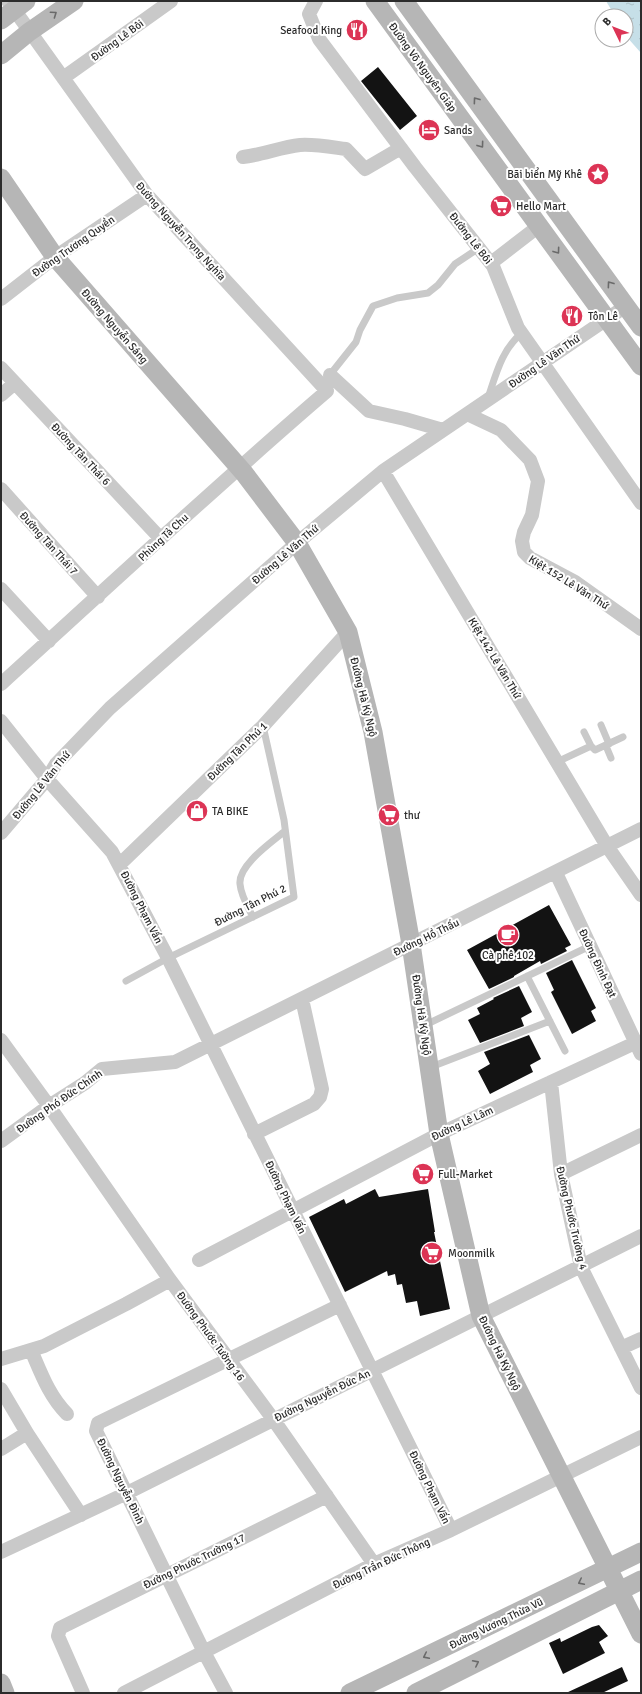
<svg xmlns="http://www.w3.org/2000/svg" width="642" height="1694" font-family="Signika,sans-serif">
  <defs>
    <pattern id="water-ripples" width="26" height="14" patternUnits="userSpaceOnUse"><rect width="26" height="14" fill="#c6dfe8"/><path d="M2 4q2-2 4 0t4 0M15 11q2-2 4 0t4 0" fill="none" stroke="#aac0c7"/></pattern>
  </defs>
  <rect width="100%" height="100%" fill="#fff"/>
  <path fill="url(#water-ripples)" d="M 606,1 L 641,1 L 641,53 L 626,36 L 626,16 L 615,16 Z"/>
  <path fill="#131313" d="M 378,67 L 417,116 L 400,130 L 361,81 Z
    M 549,905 L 571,945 L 565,948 L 567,951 L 541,964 L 540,961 L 514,976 L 514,977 L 489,989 L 467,950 Z
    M 572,960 L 596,1008 L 591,1011 L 596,1021 L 572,1034 L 551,992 L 554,990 L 546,973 Z
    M 519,986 L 532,1012 L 521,1018 L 524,1026 L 480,1043 L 468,1020 L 480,1014 L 477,1008 L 494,999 L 493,998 Z
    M 529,1035 L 541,1059 L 530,1065 L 533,1072 L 490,1094 L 478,1071 L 490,1064 L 484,1052 Z
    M 426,1167 L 430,1182 L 419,1185 L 416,1170 Z
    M 375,1189 L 379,1197 L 428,1189 L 435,1232 L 434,1232 L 450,1309 L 420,1316 L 417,1301 L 406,1303 L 402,1284 L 397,1285 L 395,1274 L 388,1276 L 387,1271 L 345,1292 L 309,1217 L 344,1199 L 346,1204 Z
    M 599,1625 L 608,1636 L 599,1642 L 605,1653 L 563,1674 L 549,1643 L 560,1638 L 561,1642 L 592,1627 Z
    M 622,1667 L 628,1681 L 602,1693 L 566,1693 Z"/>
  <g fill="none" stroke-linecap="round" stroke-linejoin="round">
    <path stroke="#c9c9c9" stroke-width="7" d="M 329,376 L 356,342 L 360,330 L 373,306 L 397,298 L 428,293 L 438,285 L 455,264 L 479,248
      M 488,398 C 496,374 502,349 522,333
      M 601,725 L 609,744
      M 591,746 L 595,750 L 623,737
      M 606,746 L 611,758
      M 557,762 L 591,746 L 584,732
      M 253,917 C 248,907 241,896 240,884 C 238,865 272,842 285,831
      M 527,976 L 565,1051
      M 126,981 L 168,958 L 294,897 L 284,820 L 263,726
      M 423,1026 L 590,946
      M 431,1067 L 550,1021"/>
    <path stroke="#c9c9c9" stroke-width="14" d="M 316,1 L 309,14 L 319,39 L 415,167 L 493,266 L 518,328 L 641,503
      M 63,78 L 171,1
      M 243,157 C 262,155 281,147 300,145 C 315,144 331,147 346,149 L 365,169 L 401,148
      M 491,263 L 539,226
      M 1,299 L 55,257 L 147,195
      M 1,368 L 161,539
      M 330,375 L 369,411 L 405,419 L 443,430
      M 1,395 L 15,383
      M 467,414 L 501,430 L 530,460 L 538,481 L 532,515 L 524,532 L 522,541 L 524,552 L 530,558 L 575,582 L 641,629
      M 383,471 L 607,846 L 641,895
      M 1,489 L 98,597
      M 1,589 L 49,641
      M 1,684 C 109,586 216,486 327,391 L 147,195 L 8,1
      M 1,721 L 47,779 L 112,852 L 168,958 L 451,1530
      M 1,833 L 47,779 L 56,764 L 110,708 L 297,543 L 383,471 L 626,306
      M 120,864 L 263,726 L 348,632
      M 556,873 L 641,1054
      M 1,1040 L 49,1106 L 170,1280 L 273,1419 L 374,1564
      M 551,1082 L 561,1174 L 581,1267 L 641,1388
      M 254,1134 L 314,1104 L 320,1097 L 322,1089 L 302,999
      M 1,1141 L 49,1106 L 85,1083 L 102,1069 L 175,1062 L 641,829
      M 561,1174 L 641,1135
      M 199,1260 L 439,1134 L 635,1043
      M 621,1348 L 641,1339
      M 31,1350 C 41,1373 49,1396 67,1414
      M 1,1359 L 44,1346 L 126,1304 L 170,1280
      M 1,1389 L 27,1433 L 81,1515
      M 1,1449 L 27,1433
      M 1,1552 L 127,1493 L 641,1236
      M 83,1693 L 58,1636 L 60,1628 L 327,1496
      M 124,1693 L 374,1564 L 451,1530 L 641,1437
      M 226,1693 L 204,1652 L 96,1431 L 98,1423 L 340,1305"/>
    <path stroke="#b6b6b6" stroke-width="19" d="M 375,1 L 641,366
      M 404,1 L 641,327
      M 1,20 L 26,1
      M 1,55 L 29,32 L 74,1
      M 1,178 L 55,257 L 244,473 L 297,543 L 348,632 L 373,732 L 411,944 L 439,1134 L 481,1316 L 641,1634
      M 1,1683 L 5,1693
      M 350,1693 L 641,1552
      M 416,1693 L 641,1580"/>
  </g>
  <defs><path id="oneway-chevron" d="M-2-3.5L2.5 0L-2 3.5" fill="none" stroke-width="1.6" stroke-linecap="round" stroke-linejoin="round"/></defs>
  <g stroke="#6a6a6a">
    <use href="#oneway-chevron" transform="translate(54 14) rotate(-35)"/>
    <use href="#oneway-chevron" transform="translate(476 100) rotate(-126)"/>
    <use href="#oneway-chevron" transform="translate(481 145) rotate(54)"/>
    <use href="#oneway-chevron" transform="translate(557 251) rotate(54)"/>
    <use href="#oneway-chevron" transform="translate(610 284) rotate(-126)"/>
    <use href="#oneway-chevron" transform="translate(581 1582) rotate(154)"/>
    <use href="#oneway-chevron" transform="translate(426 1656) rotate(154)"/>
    <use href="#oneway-chevron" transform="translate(476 1663) rotate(-27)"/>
  </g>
  <defs>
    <g id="restaurant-disc" transform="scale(1.15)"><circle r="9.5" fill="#dc3455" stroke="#fff"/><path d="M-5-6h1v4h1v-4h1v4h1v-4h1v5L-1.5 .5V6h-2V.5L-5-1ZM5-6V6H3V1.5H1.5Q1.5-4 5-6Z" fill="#fff"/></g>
    <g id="hotel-disc" transform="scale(1.15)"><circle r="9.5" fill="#dc3455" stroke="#fff"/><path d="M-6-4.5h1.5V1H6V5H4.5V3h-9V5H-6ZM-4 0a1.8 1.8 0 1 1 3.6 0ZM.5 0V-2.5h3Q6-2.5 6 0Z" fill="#fff"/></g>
    <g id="sight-disc" transform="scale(1.15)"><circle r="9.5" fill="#dc3455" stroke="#fff"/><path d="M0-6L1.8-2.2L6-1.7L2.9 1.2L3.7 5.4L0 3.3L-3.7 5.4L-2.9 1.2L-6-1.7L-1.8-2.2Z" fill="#fff"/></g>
    <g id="supermarket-disc" transform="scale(1.15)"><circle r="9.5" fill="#dc3455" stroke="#fff"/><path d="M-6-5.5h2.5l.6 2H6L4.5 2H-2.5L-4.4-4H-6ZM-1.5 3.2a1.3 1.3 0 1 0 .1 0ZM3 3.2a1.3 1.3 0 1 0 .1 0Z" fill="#fff"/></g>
    <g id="shop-disc" transform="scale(1.15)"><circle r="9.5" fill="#dc3455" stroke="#fff"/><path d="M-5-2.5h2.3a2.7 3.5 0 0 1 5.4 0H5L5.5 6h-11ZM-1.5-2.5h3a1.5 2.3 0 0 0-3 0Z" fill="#fff"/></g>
    <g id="cafe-disc" transform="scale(1.15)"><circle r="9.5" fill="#dc3455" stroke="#fff"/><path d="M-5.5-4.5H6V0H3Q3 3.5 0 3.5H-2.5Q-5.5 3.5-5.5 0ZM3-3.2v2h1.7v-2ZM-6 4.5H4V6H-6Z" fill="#fff"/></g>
  </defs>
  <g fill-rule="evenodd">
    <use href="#restaurant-disc" x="357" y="30"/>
    <use href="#hotel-disc" x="429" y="130"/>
    <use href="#sight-disc" x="598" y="174"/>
    <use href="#supermarket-disc" x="501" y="206"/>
    <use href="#restaurant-disc" x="572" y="316"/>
    <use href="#shop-disc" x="197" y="811"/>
    <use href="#supermarket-disc" x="389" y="815"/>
    <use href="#cafe-disc" x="508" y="935"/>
    <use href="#supermarket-disc" x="423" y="1174"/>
    <use href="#supermarket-disc" x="432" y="1253"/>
  </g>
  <g text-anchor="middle" stroke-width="4" stroke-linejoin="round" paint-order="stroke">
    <g font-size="11" fill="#2c2c2c" stroke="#fff" text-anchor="start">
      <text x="342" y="34" text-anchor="end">Seafood King</text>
      <text x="444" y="134">Sands</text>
      <text x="582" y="178" text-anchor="end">Bãi biển Mỹ Khê</text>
      <text x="516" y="210">Hello Mart</text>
      <text x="588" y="320">Tôn Lê</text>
      <text x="212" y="815">TA BIKE</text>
      <text x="404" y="819">thư</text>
      <text x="508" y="959" text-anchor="middle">Cà phê 102</text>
      <text x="438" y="1178">Full-Market</text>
      <text x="448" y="1257">Moonmilk</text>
    </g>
    <g font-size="11" fill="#2c2c2c" stroke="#fff">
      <text transform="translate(117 40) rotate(-36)" y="4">Đường Lê Bôi</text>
      <text transform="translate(423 67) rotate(54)" y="4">Đường Võ Nguyên Giáp</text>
      <text transform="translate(181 231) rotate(48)" y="4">Đường Nguyễn Trọng Nghĩa</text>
      <text transform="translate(471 238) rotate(52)" y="4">Đường Lê Bôi</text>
      <text transform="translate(73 246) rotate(-35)" y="4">Đường Trương Quyền</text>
      <text transform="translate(115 326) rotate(49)" y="4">Đường Nguyễn Sáng</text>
      <text transform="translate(544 361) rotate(-35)" y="4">Đường Lê Văn Thứ</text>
      <text transform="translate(81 454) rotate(47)" y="4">Đường Tân Thái 6</text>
      <text transform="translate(163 537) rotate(-43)" y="4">Phùng Tả Chu</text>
      <text transform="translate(49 543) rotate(48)" y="4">Đường Tân Thái 7</text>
      <text transform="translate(285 554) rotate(-41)" y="4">Đường Lê Văn Thứ</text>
      <text transform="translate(569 582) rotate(32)" y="4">Kiệt 152 Lê Văn Thứ</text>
      <text transform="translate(495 658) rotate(59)" y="4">Kiệt 142 Lê Văn Thứ</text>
      <text transform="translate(364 697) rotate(76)" y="4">Đường Hà Kỳ Ngộ</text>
      <text transform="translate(237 751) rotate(-44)" y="4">Đường Tân Phú 1</text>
      <text transform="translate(41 785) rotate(-51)" y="4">Đường Lê Văn Thứ</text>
      <text transform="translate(250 905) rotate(-27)" y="4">Đường Tân Phú 2</text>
      <text transform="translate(142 907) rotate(63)" y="4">Đường Phạm Vấn</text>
      <text transform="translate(426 937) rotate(-26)" y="4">Đường Hồ Thấu</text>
      <text transform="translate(598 963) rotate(65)" y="4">Đường Đinh Đạt</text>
      <text transform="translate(422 1015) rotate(82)" y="4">Đường Hà Kỳ Ngộ</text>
      <text transform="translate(59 1101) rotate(-35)" y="4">Đường Phó Đức Chính</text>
      <text transform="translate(462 1123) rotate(-25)" y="4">Đường Lê Lâm</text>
      <text transform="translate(286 1197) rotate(64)" y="4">Đường Phạm Vấn</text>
      <text transform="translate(572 1218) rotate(77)" y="4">Đường Phước Trường 4</text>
      <text transform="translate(211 1336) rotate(54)" y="4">Đường Phước Tường 16</text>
      <text transform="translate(500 1353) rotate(64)" y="4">Đường Hà Kỳ Ngộ</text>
      <text transform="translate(322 1395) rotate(-26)" y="4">Đường Nguyễn Đức An</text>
      <text transform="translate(121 1481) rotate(64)" y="4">Đường Nguyễn Đình</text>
      <text transform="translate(430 1487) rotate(64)" y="4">Đường Phạm Vấn</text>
      <text transform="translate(194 1561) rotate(-26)" y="4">Đường Phước Trường 17</text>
      <text transform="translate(381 1563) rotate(-25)" y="4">Đường Trần Đức Thông</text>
      <text transform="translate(496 1623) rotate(-26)" y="4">Đường Vương Thừa Vũ</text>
    </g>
  </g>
  <rect width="642" height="1694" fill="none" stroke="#2c2c2c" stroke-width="4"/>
  <g transform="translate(614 28) rotate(313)"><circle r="19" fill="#ffffff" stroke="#ababab"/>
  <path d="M0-3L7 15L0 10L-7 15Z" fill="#dc3455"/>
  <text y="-6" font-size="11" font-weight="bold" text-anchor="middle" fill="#2c2c2c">B</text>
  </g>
</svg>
